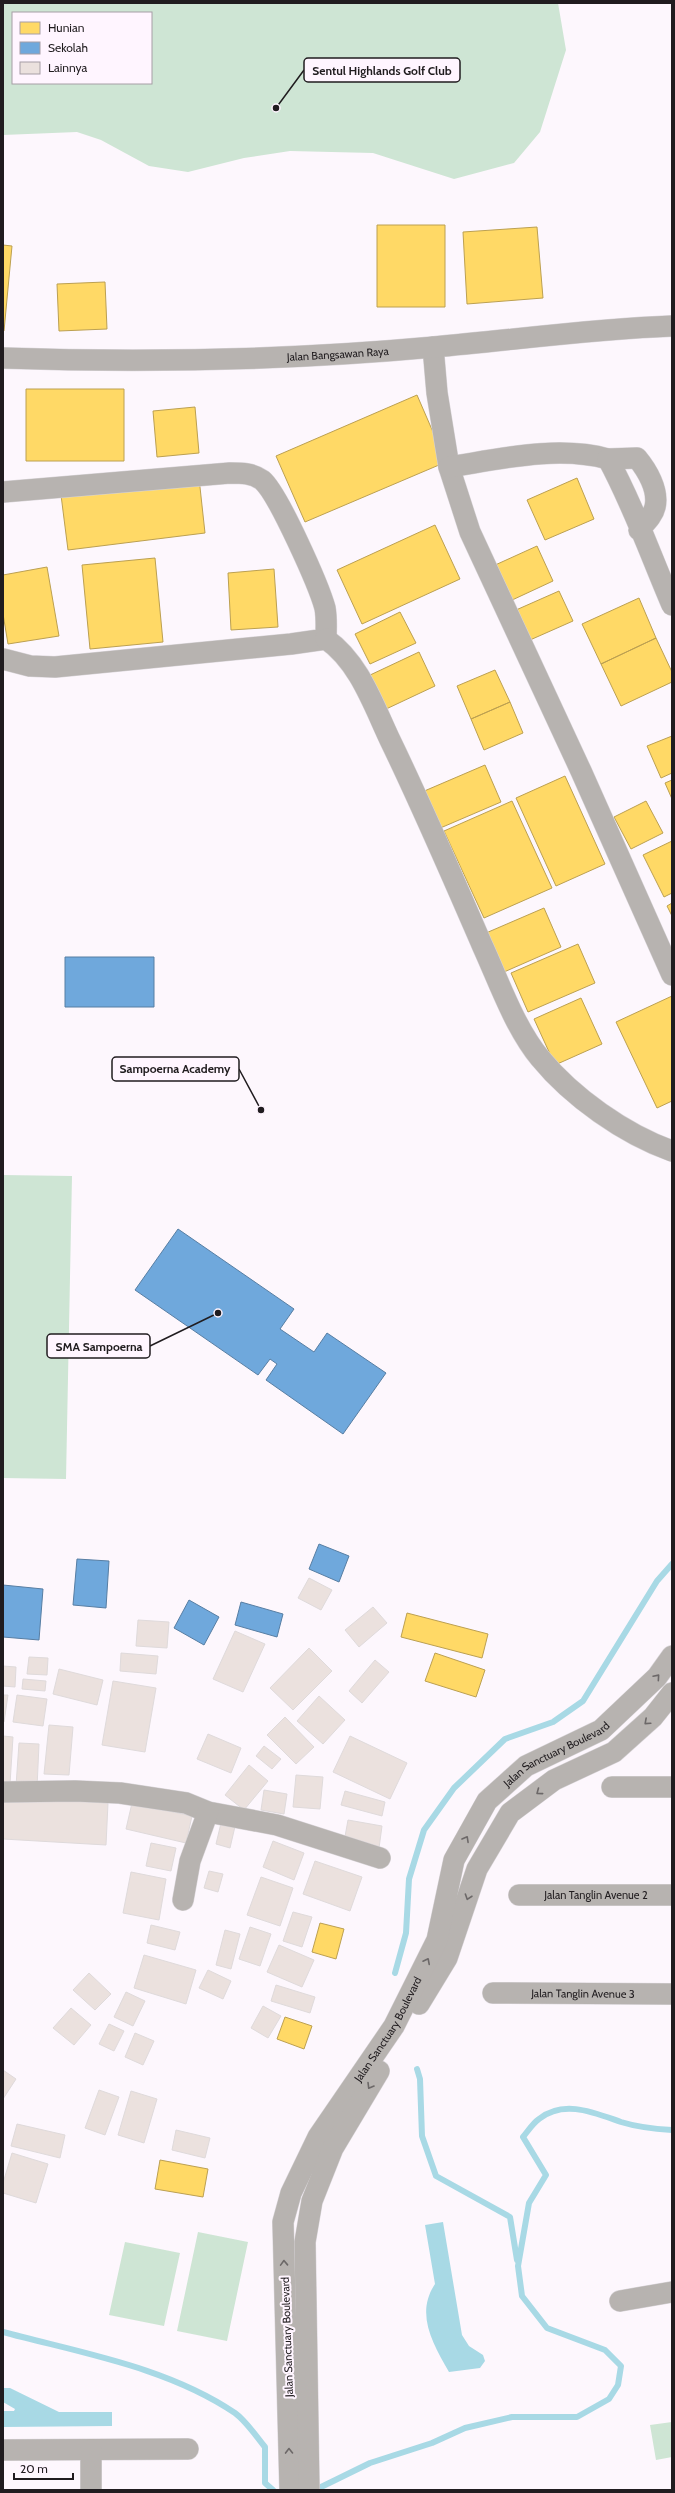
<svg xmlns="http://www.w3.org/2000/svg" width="675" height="2493" font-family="Cabin,sans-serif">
  <rect width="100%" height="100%" fill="#fdf7fd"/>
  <path fill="#cee5d4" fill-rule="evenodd" d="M 3,3 L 558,3 L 566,50 L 540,132 L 514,163 L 454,179 L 373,153 L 290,151 L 244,158 L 188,172 L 149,166 L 101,140 L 77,132 L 3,135 ZM 13,13 L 151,13 L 151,83 L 13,83 Z
    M 3,1175 L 72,1176 L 66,1479 L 3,1478 Z
    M 198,2232 L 248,2242 L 227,2341 L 177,2331 Z
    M 125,2242 L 180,2253 L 164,2326 L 109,2315 Z
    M 672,2422 L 672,2457 L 656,2460 L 650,2425 Z"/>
  <path fill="#a8d9e5" d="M 443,2222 L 462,2335 L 469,2346 L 483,2355 L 485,2361 L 480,2368 L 449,2372 C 433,2344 415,2314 435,2284 L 425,2225 Z
    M 3,2388 L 10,2388 L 59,2412 L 112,2412 L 112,2426 L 3,2427 L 3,2411 L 14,2411 L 15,2409 L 3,2402 Z"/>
  <path fill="#ffd966" stroke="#bca051" d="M 377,225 L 445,225 L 445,307 L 377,307 Z
    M 537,227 L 543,298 L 467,304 L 463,232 Z
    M 3,245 L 12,246 L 4,331 L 3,331 Z
    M 105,282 L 107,329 L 59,331 L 57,284 Z
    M 26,389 L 124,389 L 124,461 L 26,461 Z
    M 417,395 L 446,462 L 305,522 L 276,456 Z
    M 195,407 L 199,453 L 157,457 L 153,411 Z
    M 199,478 L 205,533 L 68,550 L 61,495 Z
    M 577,478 L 594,519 L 545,540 L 527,500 Z
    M 435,525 L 460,579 L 362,624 L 337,570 Z
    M 537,546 L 553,581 L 510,601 L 493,566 Z
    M 155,558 L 163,642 L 90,649 L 82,565 Z
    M 47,567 L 59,636 L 8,644 L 3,614 L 3,575 Z
    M 274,569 L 278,627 L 231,630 L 228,573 Z
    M 559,591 L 573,621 L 530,640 L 516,610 Z
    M 639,598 L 656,638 L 601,664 L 582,624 Z
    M 400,612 L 416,643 L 370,664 L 355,634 Z
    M 656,638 L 672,672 L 672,682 L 621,706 L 601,664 Z
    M 419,652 L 435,686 L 384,710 L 368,676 Z
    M 495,670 L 510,702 L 471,719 L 457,686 Z
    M 510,702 L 523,733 L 484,750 L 471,719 Z
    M 672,736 L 672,773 L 661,778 L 647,746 Z
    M 485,765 L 501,802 L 438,829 L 422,792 Z
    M 565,776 L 605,864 L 556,886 L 516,798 Z
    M 672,780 L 672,799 L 665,783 Z
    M 512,801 L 552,888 L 484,918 L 444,831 Z
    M 646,801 L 663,833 L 631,849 L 614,817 Z
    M 672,841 L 672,893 L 664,897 L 643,855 Z
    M 672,903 L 672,916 L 667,906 Z
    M 544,908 L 561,947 L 504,972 L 486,933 Z
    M 578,944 L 595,983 L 528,1012 L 511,973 Z
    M 672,996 L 672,1101 L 657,1108 L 616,1022 Z
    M 581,998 L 602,1044 L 555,1065 L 534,1019 Z
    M 407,1613 L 488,1634 L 482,1658 L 401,1637 Z
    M 435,1653 L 485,1670 L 476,1697 L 425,1681 Z
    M 320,1923 L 344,1929 L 336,1959 L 312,1952 Z
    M 285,2017 L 312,2026 L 304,2049 L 277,2039 Z
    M 160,2160 L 208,2169 L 203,2197 L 155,2189 Z"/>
  <path fill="#6fa8dc" stroke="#577ea3" d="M 65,957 L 154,957 L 154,1007 L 65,1007 Z
    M 178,1229 L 294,1309 L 280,1329 L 314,1352 L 327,1333 L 386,1373 L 343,1434 L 266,1380 L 277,1364 L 270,1359 L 258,1375 L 135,1290 Z
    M 319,1544 L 349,1556 L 339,1582 L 309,1569 Z
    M 77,1559 L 109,1561 L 106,1608 L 73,1605 Z
    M 3,1585 L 43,1589 L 39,1640 L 3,1637 Z
    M 189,1600 L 219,1617 L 204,1645 L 174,1628 Z
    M 241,1602 L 283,1614 L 277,1637 L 235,1625 Z"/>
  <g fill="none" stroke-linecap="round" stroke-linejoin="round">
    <path stroke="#a8d9e5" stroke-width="6" d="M 395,1973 L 406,1933 L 409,1879 L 424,1830 L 454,1788 L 505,1739 L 553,1722 L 583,1701 L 657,1581 L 672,1564
      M 417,2069 L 420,2079 L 422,2136 L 436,2176 L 510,2217 L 517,2260
      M 3,2332 C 81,2353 167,2367 235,2413 C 246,2421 256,2436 265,2447 L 265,2483 L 273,2490
      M 319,2488 L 370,2463 L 432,2443 L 465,2428 L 512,2417 L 577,2417 L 609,2399 L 618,2385 L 621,2366 L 605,2350 L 547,2328 L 522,2296 L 518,2266 L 529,2203 L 546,2175 L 523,2137 C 528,2131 533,2123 539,2119 C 564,2099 595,2113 621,2122 C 637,2127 655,2129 672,2130"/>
  </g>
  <path fill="#ebe1de" stroke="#dfdadb" d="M 309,1578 L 332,1590 L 321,1610 L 298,1598 Z
    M 373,1607 L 387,1623 L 359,1647 L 345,1630 Z
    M 138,1620 L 169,1622 L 167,1648 L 136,1646 Z
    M 235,1631 L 265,1644 L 243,1692 L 213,1679 Z
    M 309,1648 L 332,1671 L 293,1710 L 270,1688 Z
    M 121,1653 L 158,1656 L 156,1674 L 120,1671 Z
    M 29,1657 L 48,1658 L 47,1675 L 27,1674 Z
    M 375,1660 L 389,1672 L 362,1703 L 349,1691 Z
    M 3,1666 L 16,1667 L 15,1687 L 3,1686 Z
    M 59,1669 L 103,1680 L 97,1705 L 53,1694 Z
    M 23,1679 L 46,1681 L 45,1691 L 22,1689 Z
    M 113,1681 L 156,1688 L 145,1752 L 102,1745 Z
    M 3,1695 L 8,1695 L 4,1722 L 3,1722 Z
    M 17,1695 L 47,1699 L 43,1726 L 13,1722 Z
    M 319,1696 L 345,1720 L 323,1744 L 297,1721 Z
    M 285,1717 L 314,1747 L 296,1764 L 267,1735 Z
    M 49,1725 L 73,1727 L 69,1775 L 44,1774 Z
    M 208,1734 L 241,1748 L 231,1773 L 197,1759 Z
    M 3,1736 L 13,1737 L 10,1784 L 3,1784 Z
    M 350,1736 L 407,1763 L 390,1799 L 333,1772 Z
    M 19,1743 L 39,1744 L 37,1788 L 16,1786 Z
    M 264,1746 L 281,1759 L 272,1769 L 256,1756 Z
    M 249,1765 L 268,1781 L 244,1810 L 225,1795 Z
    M 296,1775 L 323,1777 L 320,1809 L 293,1807 Z
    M 264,1790 L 287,1794 L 284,1814 L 261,1810 Z
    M 345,1791 L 385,1802 L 382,1816 L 341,1805 Z
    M 3,1796 L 108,1803 L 106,1845 L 3,1839 Z
    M 132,1803 L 192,1816 L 186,1843 L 126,1829 Z
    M 222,1819 L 236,1822 L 230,1848 L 216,1844 Z
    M 348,1820 L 382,1826 L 379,1848 L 344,1842 Z
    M 273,1841 L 304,1853 L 294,1880 L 263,1867 Z
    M 151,1843 L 176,1848 L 171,1871 L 146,1866 Z
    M 315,1861 L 362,1877 L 350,1911 L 303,1894 Z
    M 209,1871 L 223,1874 L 218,1892 L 204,1888 Z
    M 131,1872 L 166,1879 L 159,1920 L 123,1913 Z
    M 261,1877 L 293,1888 L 280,1926 L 247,1915 Z
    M 293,1912 L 312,1917 L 302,1947 L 283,1941 Z
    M 151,1925 L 180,1932 L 175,1950 L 147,1943 Z
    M 250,1927 L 271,1934 L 260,1966 L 239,1959 Z
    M 225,1930 L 240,1934 L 231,1969 L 216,1965 Z
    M 279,1945 L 314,1960 L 302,1987 L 267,1972 Z
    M 144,1955 L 196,1970 L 186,2004 L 134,1988 Z
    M 208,1970 L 231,1981 L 223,1999 L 199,1988 Z
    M 89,1973 L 111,1994 L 95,2010 L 73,1990 Z
    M 276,1985 L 315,1997 L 310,2013 L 271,2001 Z
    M 126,1992 L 145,2001 L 133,2026 L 114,2017 Z
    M 263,2006 L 281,2016 L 268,2038 L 251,2028 Z
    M 71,2008 L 91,2025 L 74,2045 L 53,2028 Z
    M 109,2024 L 124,2031 L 114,2051 L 99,2044 Z
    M 135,2033 L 154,2041 L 143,2065 L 125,2057 Z
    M 3,2070 L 16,2079 L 3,2099 Z
    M 99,2090 L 119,2097 L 105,2135 L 85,2128 Z
    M 131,2091 L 157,2099 L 144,2143 L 118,2135 Z
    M 17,2124 L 65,2135 L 60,2158 L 11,2146 Z
    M 176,2130 L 210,2138 L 205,2158 L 172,2150 Z
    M 12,2153 L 48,2164 L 36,2203 L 3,2193 L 3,2183 Z"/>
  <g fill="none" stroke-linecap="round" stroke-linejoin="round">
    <g stroke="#d9d5d9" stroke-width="22">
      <g id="minor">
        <path d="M 433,347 L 437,393 L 449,467 L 470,532 L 581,771 L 672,975"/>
        <path id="s1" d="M 3,358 C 147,363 291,360 434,347 C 513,340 592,329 672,326"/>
        <path d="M 449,467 C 500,459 558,445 608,459"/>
        <path d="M 3,492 L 230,473 C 242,473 252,473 262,480 C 278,493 319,586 325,608 C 327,619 326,628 326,639 L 291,644 L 55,667 L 30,666 L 3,659"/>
        <path d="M 639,530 C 645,523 653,516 655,507 C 659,490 647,470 637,458 L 608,459 C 633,505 651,556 672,605"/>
        <path d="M 326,639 C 359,662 373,704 390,740 C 423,808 453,878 483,947 C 499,982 515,1028 540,1058 C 572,1097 624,1134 672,1151"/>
        <path d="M 612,1787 L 672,1787"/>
        <path d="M 3,1792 L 75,1791 L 120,1793 L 186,1803 L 208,1812 L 277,1825 L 380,1858"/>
        <path id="s2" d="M 519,1895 L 672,1895"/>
        <path d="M 183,1900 L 190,1861 L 208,1812"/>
        <path id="s3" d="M 493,1993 L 672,1994"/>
        <path d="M 419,2004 L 447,1958 L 477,1869 L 510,1813 L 554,1780 L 614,1752 L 653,1717 L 672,1693"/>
        <path d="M 620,2301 L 672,2292"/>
        <path d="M 3,2450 L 188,2449"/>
        <path d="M 91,2450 L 91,2490"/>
        <path id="s4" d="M 290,2490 L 283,2222 L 291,2193 L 318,2137 L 394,2026 L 437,1940 L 454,1860 L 487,1801 L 526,1766 L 601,1730 L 657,1677 L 672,1656"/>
        <path d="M 309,2490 L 305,2242 L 312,2201 L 333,2148 L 379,2071"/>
      </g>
    </g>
    <use href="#minor" stroke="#b7b3b0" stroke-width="21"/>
  </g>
  <defs><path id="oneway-chevron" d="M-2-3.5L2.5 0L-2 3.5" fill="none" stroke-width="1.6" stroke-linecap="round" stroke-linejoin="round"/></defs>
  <g stroke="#6c6868">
    <use href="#oneway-chevron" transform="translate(657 1677) rotate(-49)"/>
    <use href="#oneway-chevron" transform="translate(647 1722) rotate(138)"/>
    <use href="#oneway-chevron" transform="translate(539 1792) rotate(143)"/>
    <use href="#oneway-chevron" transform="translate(466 1839) rotate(-61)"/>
    <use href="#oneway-chevron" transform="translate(468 1897) rotate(109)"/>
    <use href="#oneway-chevron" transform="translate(427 1961) rotate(-63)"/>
    <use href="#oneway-chevron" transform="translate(370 2086) rotate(121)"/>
    <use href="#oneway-chevron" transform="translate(284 2263) rotate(-92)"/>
    <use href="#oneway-chevron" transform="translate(289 2451) rotate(-91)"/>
  </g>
  <g text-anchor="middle" stroke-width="4" stroke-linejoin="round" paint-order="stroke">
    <g font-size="11" fill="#201c1f" stroke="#fff5ff">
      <text dy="4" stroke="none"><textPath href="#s1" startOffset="335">Jalan Bangsawan Raya</textPath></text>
      <text dy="4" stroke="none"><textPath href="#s4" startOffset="825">Jalan Sanctuary Boulevard</textPath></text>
      <text dy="4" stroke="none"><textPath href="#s2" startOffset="77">Jalan Tanglin Avenue 2</textPath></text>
      <text dy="4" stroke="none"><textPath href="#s3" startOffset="90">Jalan Tanglin Avenue 3</textPath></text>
      <text dy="4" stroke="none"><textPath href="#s4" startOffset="489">Jalan Sanctuary Boulevard</textPath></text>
      <text transform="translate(287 2337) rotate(-92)" y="4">Jalan Sanctuary Boulevard</text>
    </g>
  </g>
  <path fill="none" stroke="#201c1f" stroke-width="1.5" d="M276 108L304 70M261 1110L239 1069M218 1313L150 1346"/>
  <g fill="#201c1f" stroke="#fff5ff" stroke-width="1.5">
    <circle cx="276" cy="108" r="4"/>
    <circle cx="261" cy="1110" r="4"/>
    <circle cx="218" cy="1313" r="4"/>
  </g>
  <g fill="#fff5ff" stroke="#201c1f" stroke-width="1.5">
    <rect x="304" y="58" width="156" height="24" rx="4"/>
    <rect x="112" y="1057" width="127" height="24" rx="4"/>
    <rect x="47" y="1334" width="103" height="24" rx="4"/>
  </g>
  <g font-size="12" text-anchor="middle" font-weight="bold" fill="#201c1f">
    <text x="382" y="75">Sentul Highlands Golf Club</text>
    <text x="175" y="1073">Sampoerna Academy</text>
    <text x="99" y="1351">SMA Sampoerna</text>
  </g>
  <rect width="675" height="2493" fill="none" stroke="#201c1f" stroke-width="8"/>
  <rect x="12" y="12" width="140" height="72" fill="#fff5ff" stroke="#a69ea5"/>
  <rect x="20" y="22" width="20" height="12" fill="#ffd966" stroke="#a69ea5"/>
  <text x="48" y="32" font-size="12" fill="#201c1f">Hunian</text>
  <rect x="20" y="42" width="20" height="12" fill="#6fa8dc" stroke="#a69ea5"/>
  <text x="48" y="52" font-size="12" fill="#201c1f">Sekolah</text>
  <rect x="20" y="62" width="20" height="12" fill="#ebe1de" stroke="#a69ea5"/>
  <text x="48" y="72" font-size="12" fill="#201c1f">Lainnya</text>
  <path d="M14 2473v6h59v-6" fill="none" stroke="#201c1f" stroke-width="2"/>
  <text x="20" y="2473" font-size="12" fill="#201c1f" stroke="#fff5ff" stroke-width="3" paint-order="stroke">20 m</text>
</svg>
